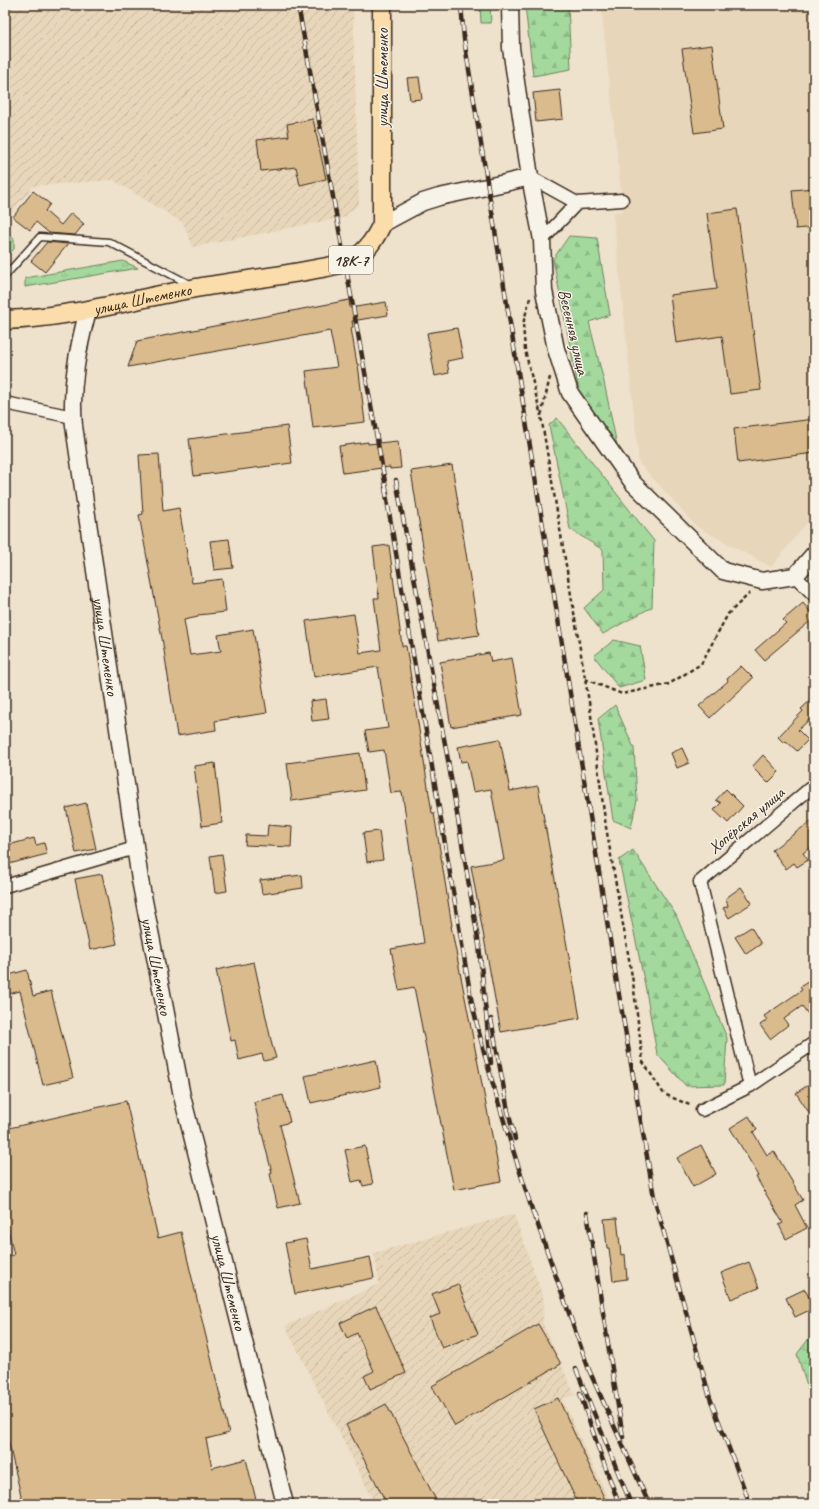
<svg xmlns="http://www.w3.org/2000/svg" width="819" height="1509" font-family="Caveat,sans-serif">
  <defs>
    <pattern id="industrial-furrows" width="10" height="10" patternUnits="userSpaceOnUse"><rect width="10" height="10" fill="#e8d6ba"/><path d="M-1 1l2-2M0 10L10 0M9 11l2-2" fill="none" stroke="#c8b89f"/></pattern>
    <pattern id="grass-tufts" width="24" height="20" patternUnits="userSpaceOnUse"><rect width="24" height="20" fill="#a3d99d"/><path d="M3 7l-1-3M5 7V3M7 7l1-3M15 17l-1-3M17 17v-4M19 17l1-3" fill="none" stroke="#8dba87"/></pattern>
    <pattern id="forest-firs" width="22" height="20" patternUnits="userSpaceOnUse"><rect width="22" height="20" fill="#a3d99d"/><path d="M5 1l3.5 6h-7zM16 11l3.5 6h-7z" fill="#8dba87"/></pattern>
    <pattern id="wetland-marsh" width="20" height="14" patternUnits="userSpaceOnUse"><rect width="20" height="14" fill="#a3d99d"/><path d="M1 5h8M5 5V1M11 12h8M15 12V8" fill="none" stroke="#8dba87"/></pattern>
  </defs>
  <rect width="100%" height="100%" fill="#eee2cd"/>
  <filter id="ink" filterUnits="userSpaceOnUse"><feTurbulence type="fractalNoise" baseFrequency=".025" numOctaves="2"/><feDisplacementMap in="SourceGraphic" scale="8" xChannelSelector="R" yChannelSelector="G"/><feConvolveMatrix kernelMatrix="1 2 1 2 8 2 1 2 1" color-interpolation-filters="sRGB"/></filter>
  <g filter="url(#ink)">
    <path fill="#e8d6ba" d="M 601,5 L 814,5 L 814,514 L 771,567 L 697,527 L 639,463 L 613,213 L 623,211 Z"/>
    <path fill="url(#industrial-furrows)" d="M 5,5 L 353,5 L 359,204 L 345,217 L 193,247 L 183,223 L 113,180 L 33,186 L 5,221 Z
      M 514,1214 L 544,1300 L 543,1324 L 575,1395 L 562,1399 L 611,1504 L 375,1504 L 285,1326 L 379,1284 L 374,1253 Z"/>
    <path fill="url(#grass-tufts)" stroke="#6f825e" d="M 5,229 L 14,239 L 14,249 L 5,258 Z
      M 123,261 L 138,268 L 25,287 L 25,278 Z"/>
    <path fill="url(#forest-firs)" stroke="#6f825e" d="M 480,5 L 490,5 L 491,23 L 481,23 Z
      M 525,5 L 568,5 L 571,69 L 533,76 Z
      M 569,236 L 597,238 L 610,315 L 589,322 L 604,382 L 619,455 L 579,392 L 553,259 Z
      M 557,418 L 654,541 L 652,607 L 603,634 L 584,608 L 604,590 L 603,550 L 570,529 L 549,425 Z
      M 614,640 L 640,646 L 646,680 L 619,688 L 594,656 Z
      M 615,705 L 634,748 L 637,800 L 631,828 L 613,820 L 598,719 Z
      M 633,850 L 676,915 L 727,1038 L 724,1085 L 686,1086 L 657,1054 L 645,985 L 619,860 Z"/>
    <path fill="url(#wetland-marsh)" stroke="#6f825e" d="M 814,1332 L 814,1409 L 797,1354 Z"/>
    <path fill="#d9bb8d" stroke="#3b2a1e" d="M 712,45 L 723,129 L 694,133 L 682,49 Z
      M 419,77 L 422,99 L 410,100 L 407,78 Z
      M 560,90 L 563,119 L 536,122 L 533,93 Z
      M 313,119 L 326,179 L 300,185 L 296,167 L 261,171 L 257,140 L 289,136 L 287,124 Z
      M 814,188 L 814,227 L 796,229 L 792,190 Z
      M 33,191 L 50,204 L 45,211 L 61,225 L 71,213 L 84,224 L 75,235 L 49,233 L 36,222 L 30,230 L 13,217 Z
      M 737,209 L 761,390 L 730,394 L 722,336 L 676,343 L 670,295 L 717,289 L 707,213 Z
      M 47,242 L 68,244 L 45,272 L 31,261 Z
      M 349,300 L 350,308 L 386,302 L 388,315 L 352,321 L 353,327 L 351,328 L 357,364 L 358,364 L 365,422 L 313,428 L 306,371 L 337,367 L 330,331 L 128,367 L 137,341 Z
      M 457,328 L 463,358 L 447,361 L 449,373 L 435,376 L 427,333 Z
      M 814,419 L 814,453 L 738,463 L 734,429 Z
      M 287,426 L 292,463 L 194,476 L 189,439 Z
      M 398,441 L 401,468 L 390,469 L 390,467 L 343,473 L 339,446 L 368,442 L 368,444 Z
      M 159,454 L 163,511 L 179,508 L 192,583 L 222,579 L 226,612 L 198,615 L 198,617 L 184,620 L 190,655 L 221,651 L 218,635 L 253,629 L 267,713 L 215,721 L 216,730 L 177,736 L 163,644 L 139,515 L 143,514 L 139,455 Z
      M 452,465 L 479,635 L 438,641 L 411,471 Z
      M 229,539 L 233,568 L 214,570 L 210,541 Z
      M 389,545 L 402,646 L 406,646 L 432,813 L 434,813 L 452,926 L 451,926 L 501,1181 L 454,1190 L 414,987 L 399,990 L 391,949 L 424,943 L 405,818 L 406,817 L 402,792 L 391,793 L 384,750 L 369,752 L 365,731 L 388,728 L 378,667 L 314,677 L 306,621 L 354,614 L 360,653 L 381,650 L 374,598 L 379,598 L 373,547 Z
      M 803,603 L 814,616 L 814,618 L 764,660 L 755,650 L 786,623 L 783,620 Z
      M 489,653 L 491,662 L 512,658 L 522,715 L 451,727 L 440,662 Z
      M 741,666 L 753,678 L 710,718 L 699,706 L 728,681 L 727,679 Z
      M 814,697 L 814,722 L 810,719 L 798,730 L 808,740 L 797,751 L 786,741 L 784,743 L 778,737 L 803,711 L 801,709 Z
      M 326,699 L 329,719 L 312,721 L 310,701 Z
      M 500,739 L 510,791 L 538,786 L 580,1018 L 501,1032 L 471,866 L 504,860 L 491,789 L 473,792 L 467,761 L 461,762 L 458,747 Z
      M 682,748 L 689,763 L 677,768 L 671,753 Z
      M 360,753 L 365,790 L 292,801 L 287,763 Z
      M 763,755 L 779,772 L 768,783 L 752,767 Z
      M 215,763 L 222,823 L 202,826 L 194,766 Z
      M 726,789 L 743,806 L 728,823 L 714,810 L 721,803 L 716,800 Z
      M 86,803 L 96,849 L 76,853 L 66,808 Z
      M 814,819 L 814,845 L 803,853 L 808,860 L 797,867 L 794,863 L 786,869 L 772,850 Z
      M 268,825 L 292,827 L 291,847 L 245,845 L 246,835 L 267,836 Z
      M 379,831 L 383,860 L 367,862 L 363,833 Z
      M 34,838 L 36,845 L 44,843 L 47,854 L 5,865 L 5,846 Z
      M 222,854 L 227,891 L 215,893 L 210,856 Z
      M 102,874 L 117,944 L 90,950 L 75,879 Z
      M 302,875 L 303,888 L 262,894 L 260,880 Z
      M 741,887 L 752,903 L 729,918 L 723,908 L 728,906 L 726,898 Z
      M 751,927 L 761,944 L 746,954 L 735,937 Z
      M 254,962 L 272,1045 L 276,1058 L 264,1061 L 262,1054 L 239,1060 L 235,1040 L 231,1041 L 216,970 Z
      M 27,970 L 33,996 L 51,991 L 73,1078 L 43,1085 L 20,991 L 5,995 L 5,976 Z
      M 809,981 L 814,987 L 814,1022 L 802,1006 L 784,1019 L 788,1025 L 770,1039 L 760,1025 L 767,1020 L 764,1016 L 802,990 L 800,987 Z
      M 376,1060 L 381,1087 L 311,1103 L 305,1076 Z
      M 814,1081 L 814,1120 L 796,1093 Z
      M 283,1095 L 290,1122 L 280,1125 L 300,1203 L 278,1208 L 270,1174 L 272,1173 L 254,1102 Z
      M 126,1101 L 158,1238 L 181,1232 L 229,1433 L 206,1439 L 212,1468 L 246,1459 L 257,1504 L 23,1504 L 5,1427 L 5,1257 L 14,1255 L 5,1216 L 5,1129 Z
      M 749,1116 L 757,1130 L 753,1132 L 767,1155 L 774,1151 L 803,1200 L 795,1205 L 807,1228 L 786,1239 L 779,1225 L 783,1223 L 756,1177 L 759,1176 L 730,1128 Z
      M 701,1145 L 716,1174 L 693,1187 L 677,1158 Z
      M 365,1146 L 373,1184 L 363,1186 L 361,1180 L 352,1182 L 345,1150 Z
      M 617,1218 L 621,1255 L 625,1254 L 627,1279 L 613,1281 L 609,1248 L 607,1248 L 604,1219 Z
      M 306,1239 L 312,1269 L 370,1257 L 374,1278 L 295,1294 L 285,1243 Z
      M 749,1262 L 759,1288 L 731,1299 L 721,1273 Z
      M 458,1284 L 478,1334 L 442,1348 L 430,1318 L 440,1314 L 432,1294 Z
      M 805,1289 L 814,1308 L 795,1317 L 786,1298 Z
      M 376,1306 L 406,1373 L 370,1389 L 364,1376 L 374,1371 L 357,1333 L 347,1338 L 340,1323 Z
      M 538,1324 L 561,1364 L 455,1426 L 432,1386 Z
      M 558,1398 L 607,1504 L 578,1504 L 534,1409 Z
      M 386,1404 L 438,1504 L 387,1504 L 346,1425 Z"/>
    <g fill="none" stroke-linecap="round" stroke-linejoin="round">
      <g stroke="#3b2a1e" stroke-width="9">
        <path id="lane" d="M 5,276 L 40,237 L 109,242 L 191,285"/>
      </g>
      <g stroke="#3b2a1e" stroke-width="15">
        <path id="street" d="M 530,177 L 577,203 L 622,200
          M 542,240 L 577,203
          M 5,403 L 73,417
          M 795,576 L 814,595
          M 5,886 L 135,848
          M 750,1086 L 700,882 L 814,785
          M 702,1110 L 750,1086 L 814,1043"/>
      </g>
      <g stroke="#3b2a1e" stroke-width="19">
        <g id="secondary">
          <path d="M 510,5 L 511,48 L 530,177 L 542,240 L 544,291 L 556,349 L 570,393 L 633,483 L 723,571 L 762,581 L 795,576 L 814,554"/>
          <path d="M 382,224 L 423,202 L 439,197 L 505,183 L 530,177"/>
          <path id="s1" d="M 88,310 C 78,348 70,386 74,426 L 140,880 L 182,1096 L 285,1504"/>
        </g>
      </g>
      <g stroke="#3b2a1e" stroke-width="21">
        <g id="primary">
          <path id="s2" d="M 5,320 C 70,318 133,299 196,288 C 236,281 276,277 316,269 C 326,267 337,266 346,262 C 364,256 374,241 382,224 L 382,5"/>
        </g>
      </g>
      <path stroke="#3b2a1e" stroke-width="2.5" stroke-dasharray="4 3" stroke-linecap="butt" d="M 530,298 L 523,324 L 525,350 L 541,416
        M 550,377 L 541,416 L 590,708 L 606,827 L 633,982 L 643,1062 L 664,1094 L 692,1106
        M 585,679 L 622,694 L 669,684 L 701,664 L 728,614 L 750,593"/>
      <use href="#lane" stroke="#f7f3e8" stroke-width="6"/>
      <use href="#street" stroke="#f7f3e8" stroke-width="12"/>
      <use href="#secondary" stroke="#f7f3e8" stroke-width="16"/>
      <use href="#primary" stroke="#faddab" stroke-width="18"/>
      <g stroke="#3b2a1e" stroke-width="4.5">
        <path id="rail" d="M 298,5 L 387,493
          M 461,5 L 464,39 L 617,983 L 654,1197 L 710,1398 L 750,1504
          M 396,480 L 448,760 L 479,945 L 491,1063
          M 385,488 L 471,998 C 487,1073 512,1146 535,1219
          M 491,1019 L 508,1111 L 515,1139
          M 587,1213 L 623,1437
          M 534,1214 L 589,1370 L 649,1504
          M 576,1369 L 631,1504
          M 580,1393 L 599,1450 L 619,1504"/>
      </g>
      <use href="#rail" stroke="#f7f3e8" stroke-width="3" stroke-dasharray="9" stroke-linecap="butt"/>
    </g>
  </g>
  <g text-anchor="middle" stroke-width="3" stroke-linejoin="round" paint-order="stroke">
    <rect fill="#f7f3e8" stroke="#73665b" stroke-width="1" x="329" y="246" width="44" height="28" rx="3"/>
    <g font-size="16" font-weight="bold" fill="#3b2a1e">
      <text x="351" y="266">18К-7</text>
    </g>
    <g font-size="17" fill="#3b2a1e" stroke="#f7f3e8">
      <text transform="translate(382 78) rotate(-90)" y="6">улица Штеменко</text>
      <text dy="6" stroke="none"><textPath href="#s2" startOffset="139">улица Штеменко</textPath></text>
      <text transform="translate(574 332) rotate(77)" y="6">Весенняя улица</text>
      <text dy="6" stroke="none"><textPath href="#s1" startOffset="340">улица Штеменко</textPath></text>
      <text transform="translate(746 820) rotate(-40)" y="6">Хопёрская улица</text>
      <text dy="6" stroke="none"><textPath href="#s1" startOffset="664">улица Штеменко</textPath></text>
      <text dy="6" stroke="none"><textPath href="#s1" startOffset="988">улица Штеменко</textPath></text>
    </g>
  </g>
  <rect width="819" height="1509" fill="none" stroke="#f7f3e8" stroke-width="20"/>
  <rect x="10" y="10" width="799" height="1489" fill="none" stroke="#3b2a1e" stroke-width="1.5" filter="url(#ink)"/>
</svg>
